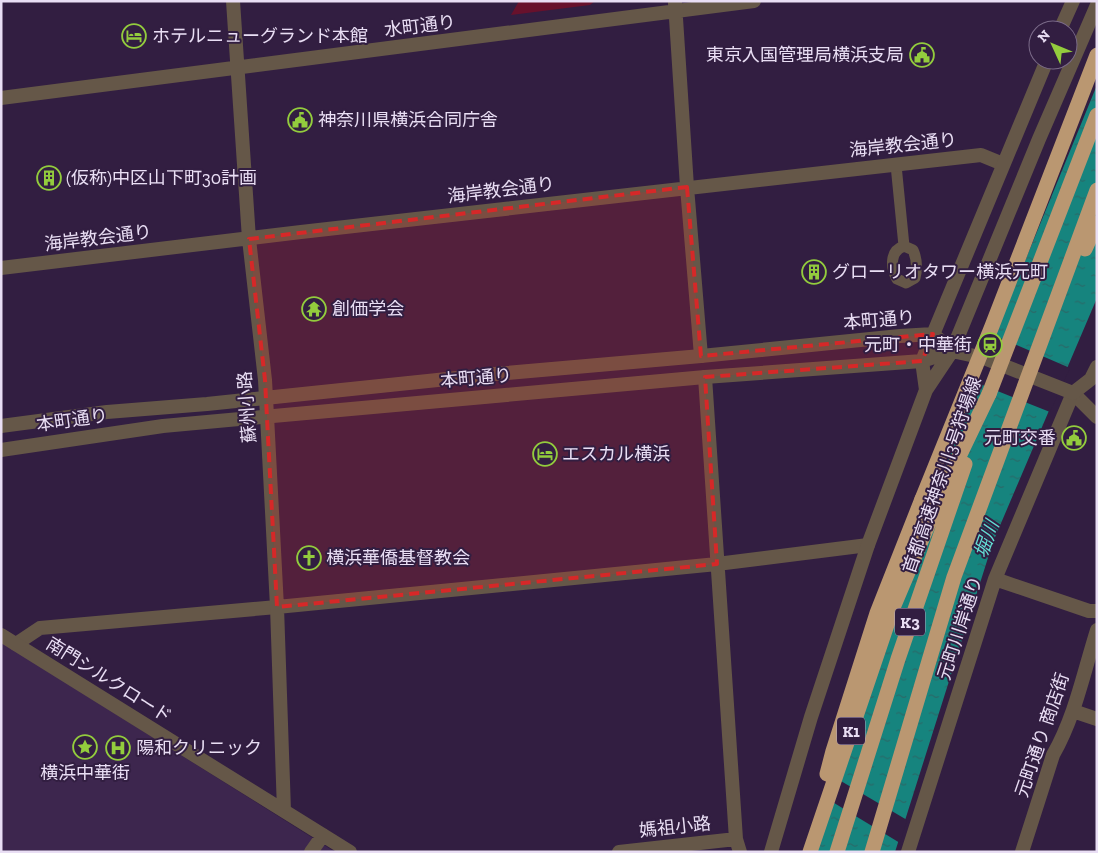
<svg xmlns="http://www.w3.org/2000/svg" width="1098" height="853" font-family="'Zilla Slab','Noto Sans JP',serif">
  <defs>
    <pattern id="water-ripples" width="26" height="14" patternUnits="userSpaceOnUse" patternTransform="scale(1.25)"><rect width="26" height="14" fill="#16847e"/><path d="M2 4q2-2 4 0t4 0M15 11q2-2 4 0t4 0" fill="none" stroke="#296a69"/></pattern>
  </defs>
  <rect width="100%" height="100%" fill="#321e41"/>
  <path fill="#3d264e" d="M 1,642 L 335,852 L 1,852 Z"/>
  <path fill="#68112c" d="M 519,1 L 595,1 L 590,5 L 511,15 Z"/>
  <path fill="url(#water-ripples)" d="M 1097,85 L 1097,298 L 993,542 L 895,852 L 806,852 L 980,371 Z"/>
  <path fill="#321e41" d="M 993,335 L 1070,368 L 1050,412 L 975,382 Z
    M 829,774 L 907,820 L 900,843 L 821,795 Z"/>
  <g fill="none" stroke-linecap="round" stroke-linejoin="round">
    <path stroke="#655748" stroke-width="11" d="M 896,165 L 904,246
      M 904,246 L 913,250 C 917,259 917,270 915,278 L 906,283 L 897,279 C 891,268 889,251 904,246 Z"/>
    <path stroke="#655748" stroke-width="14" d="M 16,644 L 40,628 L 277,607"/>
    <path stroke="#655748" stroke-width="14" d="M 233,1 L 249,239 L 265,380 L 267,416 L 277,607 L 284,811
      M 675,3 L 687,187 L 701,356
      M 1,98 L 754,1
      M 1,268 L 301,232 L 981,155 L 1003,164
      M 705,377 L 736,839 L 740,852
      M 995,579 L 1089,611 L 1097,611
      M 277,607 L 717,564 L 868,545
      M 1,635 L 350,852
      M 1073,711 L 1097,719
      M 311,852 L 323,835
      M 619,852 L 736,839
      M 908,852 L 995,579 L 1073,393 L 1097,417
      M 1022,852 L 1053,755 C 1075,717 1084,671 1097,630"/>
    <path stroke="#655748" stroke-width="14" d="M 1060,30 L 1073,1
      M 926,390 L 922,361 L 1047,60
      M 1,426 L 107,412 L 207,404 L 495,374 L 701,356 L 900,336 L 933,334 L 952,351 L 984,358 L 1073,393 L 1091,379 L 1097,367
      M 1,450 L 163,426 L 705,377 L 922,361 L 952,351
      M 771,852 L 811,717 L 868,545 L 926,390 L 952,351 L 1039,139 L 1097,5"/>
    <path stroke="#ba9771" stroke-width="15" d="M 827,774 L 833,751 L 877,613 L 922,499
      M 810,852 L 892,610 L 942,492 L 989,394
      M 837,852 L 898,659 L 965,464"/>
    <path stroke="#ba9771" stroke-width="15" d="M 1085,249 L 1097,223
      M 989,394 L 1097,115
      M 922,499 L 992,326 L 1097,55
      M 872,852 L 954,577 L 1097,190"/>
  </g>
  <path fill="#d62828" fill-opacity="0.2" stroke="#d62828" stroke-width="4" stroke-dasharray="10 6" stroke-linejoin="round" d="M 687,187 L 701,356 L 933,334 L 922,361 L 705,377 L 717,564 L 277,607 L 265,380 L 249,239 Z"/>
  <defs>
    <g id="hotel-ring" transform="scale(1.25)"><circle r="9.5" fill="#321e41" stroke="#93cc3d" stroke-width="1.5"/><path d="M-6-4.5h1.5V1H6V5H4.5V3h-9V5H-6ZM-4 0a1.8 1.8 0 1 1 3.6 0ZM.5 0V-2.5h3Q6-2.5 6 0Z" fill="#93cc3d"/></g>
    <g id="civic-ring" transform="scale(1.25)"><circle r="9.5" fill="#321e41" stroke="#93cc3d" stroke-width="1.5"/><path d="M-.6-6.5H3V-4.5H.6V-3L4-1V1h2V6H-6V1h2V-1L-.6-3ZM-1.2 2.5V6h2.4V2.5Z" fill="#93cc3d"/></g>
    <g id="building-ring" transform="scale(1.25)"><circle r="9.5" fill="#321e41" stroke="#93cc3d" stroke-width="1.5"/><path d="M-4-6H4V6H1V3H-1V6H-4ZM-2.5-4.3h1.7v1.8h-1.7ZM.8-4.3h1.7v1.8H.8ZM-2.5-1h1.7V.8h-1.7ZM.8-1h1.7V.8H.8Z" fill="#93cc3d"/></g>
    <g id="temple-ring" transform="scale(1.25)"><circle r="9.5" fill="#321e41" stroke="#93cc3d" stroke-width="1.5"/><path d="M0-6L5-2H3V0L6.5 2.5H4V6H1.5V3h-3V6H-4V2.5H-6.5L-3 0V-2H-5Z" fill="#93cc3d"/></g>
    <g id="station-ring" transform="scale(1.25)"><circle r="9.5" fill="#321e41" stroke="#93cc3d" stroke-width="1.5"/><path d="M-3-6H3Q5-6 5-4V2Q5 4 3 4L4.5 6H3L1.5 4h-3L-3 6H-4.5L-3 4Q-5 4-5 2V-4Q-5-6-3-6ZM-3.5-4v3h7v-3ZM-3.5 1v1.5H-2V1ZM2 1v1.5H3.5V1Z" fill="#93cc3d"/></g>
    <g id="church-ring" transform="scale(1.25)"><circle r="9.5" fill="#321e41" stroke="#93cc3d" stroke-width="1.5"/><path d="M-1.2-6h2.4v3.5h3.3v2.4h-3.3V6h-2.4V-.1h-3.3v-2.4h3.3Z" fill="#93cc3d"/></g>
    <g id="sight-ring" transform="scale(1.25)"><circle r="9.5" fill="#321e41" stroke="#93cc3d" stroke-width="1.5"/><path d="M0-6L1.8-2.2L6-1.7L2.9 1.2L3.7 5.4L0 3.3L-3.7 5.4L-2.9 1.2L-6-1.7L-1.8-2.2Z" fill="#93cc3d"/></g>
    <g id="hospital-ring" transform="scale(1.25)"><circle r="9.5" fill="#321e41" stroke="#93cc3d" stroke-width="1.5"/><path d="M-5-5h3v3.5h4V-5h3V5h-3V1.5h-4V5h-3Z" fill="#93cc3d"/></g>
  </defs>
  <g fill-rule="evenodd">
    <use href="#hotel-ring" x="134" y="36"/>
    <use href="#civic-ring" x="922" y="55"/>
    <use href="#civic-ring" x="300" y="120"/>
    <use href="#building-ring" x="49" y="178"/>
    <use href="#building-ring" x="814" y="272"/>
    <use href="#temple-ring" x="314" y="309"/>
    <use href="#station-ring" x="990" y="345"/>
    <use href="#civic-ring" x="1074" y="438"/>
    <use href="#hotel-ring" x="545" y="454"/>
    <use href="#church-ring" x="309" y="558"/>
    <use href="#sight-ring" x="85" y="747"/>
    <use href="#hospital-ring" x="118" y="748"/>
  </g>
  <g text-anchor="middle" stroke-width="4" stroke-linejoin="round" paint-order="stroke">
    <g fill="#321e41" stroke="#b2a4be" stroke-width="1">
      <rect x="895" y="608.5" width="30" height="27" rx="4"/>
      <rect x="837" y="717.5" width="28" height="27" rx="4"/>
    </g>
    <g font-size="16" font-weight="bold" fill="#e9def4">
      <text x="910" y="628">K3</text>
      <text x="851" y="737">K1</text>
    </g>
    <g font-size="18" fill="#e9def4" stroke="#321e41">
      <text transform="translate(420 26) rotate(-7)" y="6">水町通り</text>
      <text transform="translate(903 145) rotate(-6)" y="6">海岸教会通り</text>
      <text transform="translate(501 190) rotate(-7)" y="6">海岸教会通り</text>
      <text transform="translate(98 238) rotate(-7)" y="6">海岸教会通り</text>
      <text transform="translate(879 320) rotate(-5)" y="6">本町通り</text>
      <text transform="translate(476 378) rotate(-5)" y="6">本町通り</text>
      <text transform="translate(247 407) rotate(-94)" y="6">蘇州小路</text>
      <text transform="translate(72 420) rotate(-8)" y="6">本町通り</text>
      <text transform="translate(942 475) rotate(-71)" y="6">首都高速神奈川3号狩場線</text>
      <text transform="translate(960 628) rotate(-72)" y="6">元町川岸通り</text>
      <text transform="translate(109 680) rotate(32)" y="6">南門シルクロード</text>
      <text transform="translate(1042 735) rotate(-71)" y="6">元町通り 商店街</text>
      <text transform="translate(675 827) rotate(-6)" y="6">媽祖小路</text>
    </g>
    <g font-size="18" fill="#e9def4" stroke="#321e41" text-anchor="start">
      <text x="152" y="42">ホテルニューグランド本館</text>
      <text x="904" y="61" text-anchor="end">東京入国管理局横浜支局</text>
      <text x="318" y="126">神奈川県横浜合同庁舎</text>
      <text x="66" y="184">(仮称)中区山下町30計画</text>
      <text x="832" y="278">グローリオタワー横浜元町</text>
      <text x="332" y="315">創価学会</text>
      <text x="972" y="351" text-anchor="end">元町・中華街</text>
      <text x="1056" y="444" text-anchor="end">元町交番</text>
      <text x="562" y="460">エスカル横浜</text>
      <text x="326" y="564">横浜華僑基督教会</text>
      <text x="136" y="754">陽和クリニック</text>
      <text x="85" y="779" text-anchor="middle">横浜中華街</text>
    </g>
    <g font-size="19" font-style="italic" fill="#64ddd4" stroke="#321e41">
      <text transform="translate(986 539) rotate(-70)" y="7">堀川</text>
    </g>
  </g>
  <rect width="1098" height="853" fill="none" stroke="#e9def4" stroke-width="5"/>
  <g transform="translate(1053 45) rotate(314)"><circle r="24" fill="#321e41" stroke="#7b6b89"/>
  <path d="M0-4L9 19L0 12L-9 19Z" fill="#93cc3d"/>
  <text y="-8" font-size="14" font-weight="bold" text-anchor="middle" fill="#e9def4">N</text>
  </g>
</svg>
